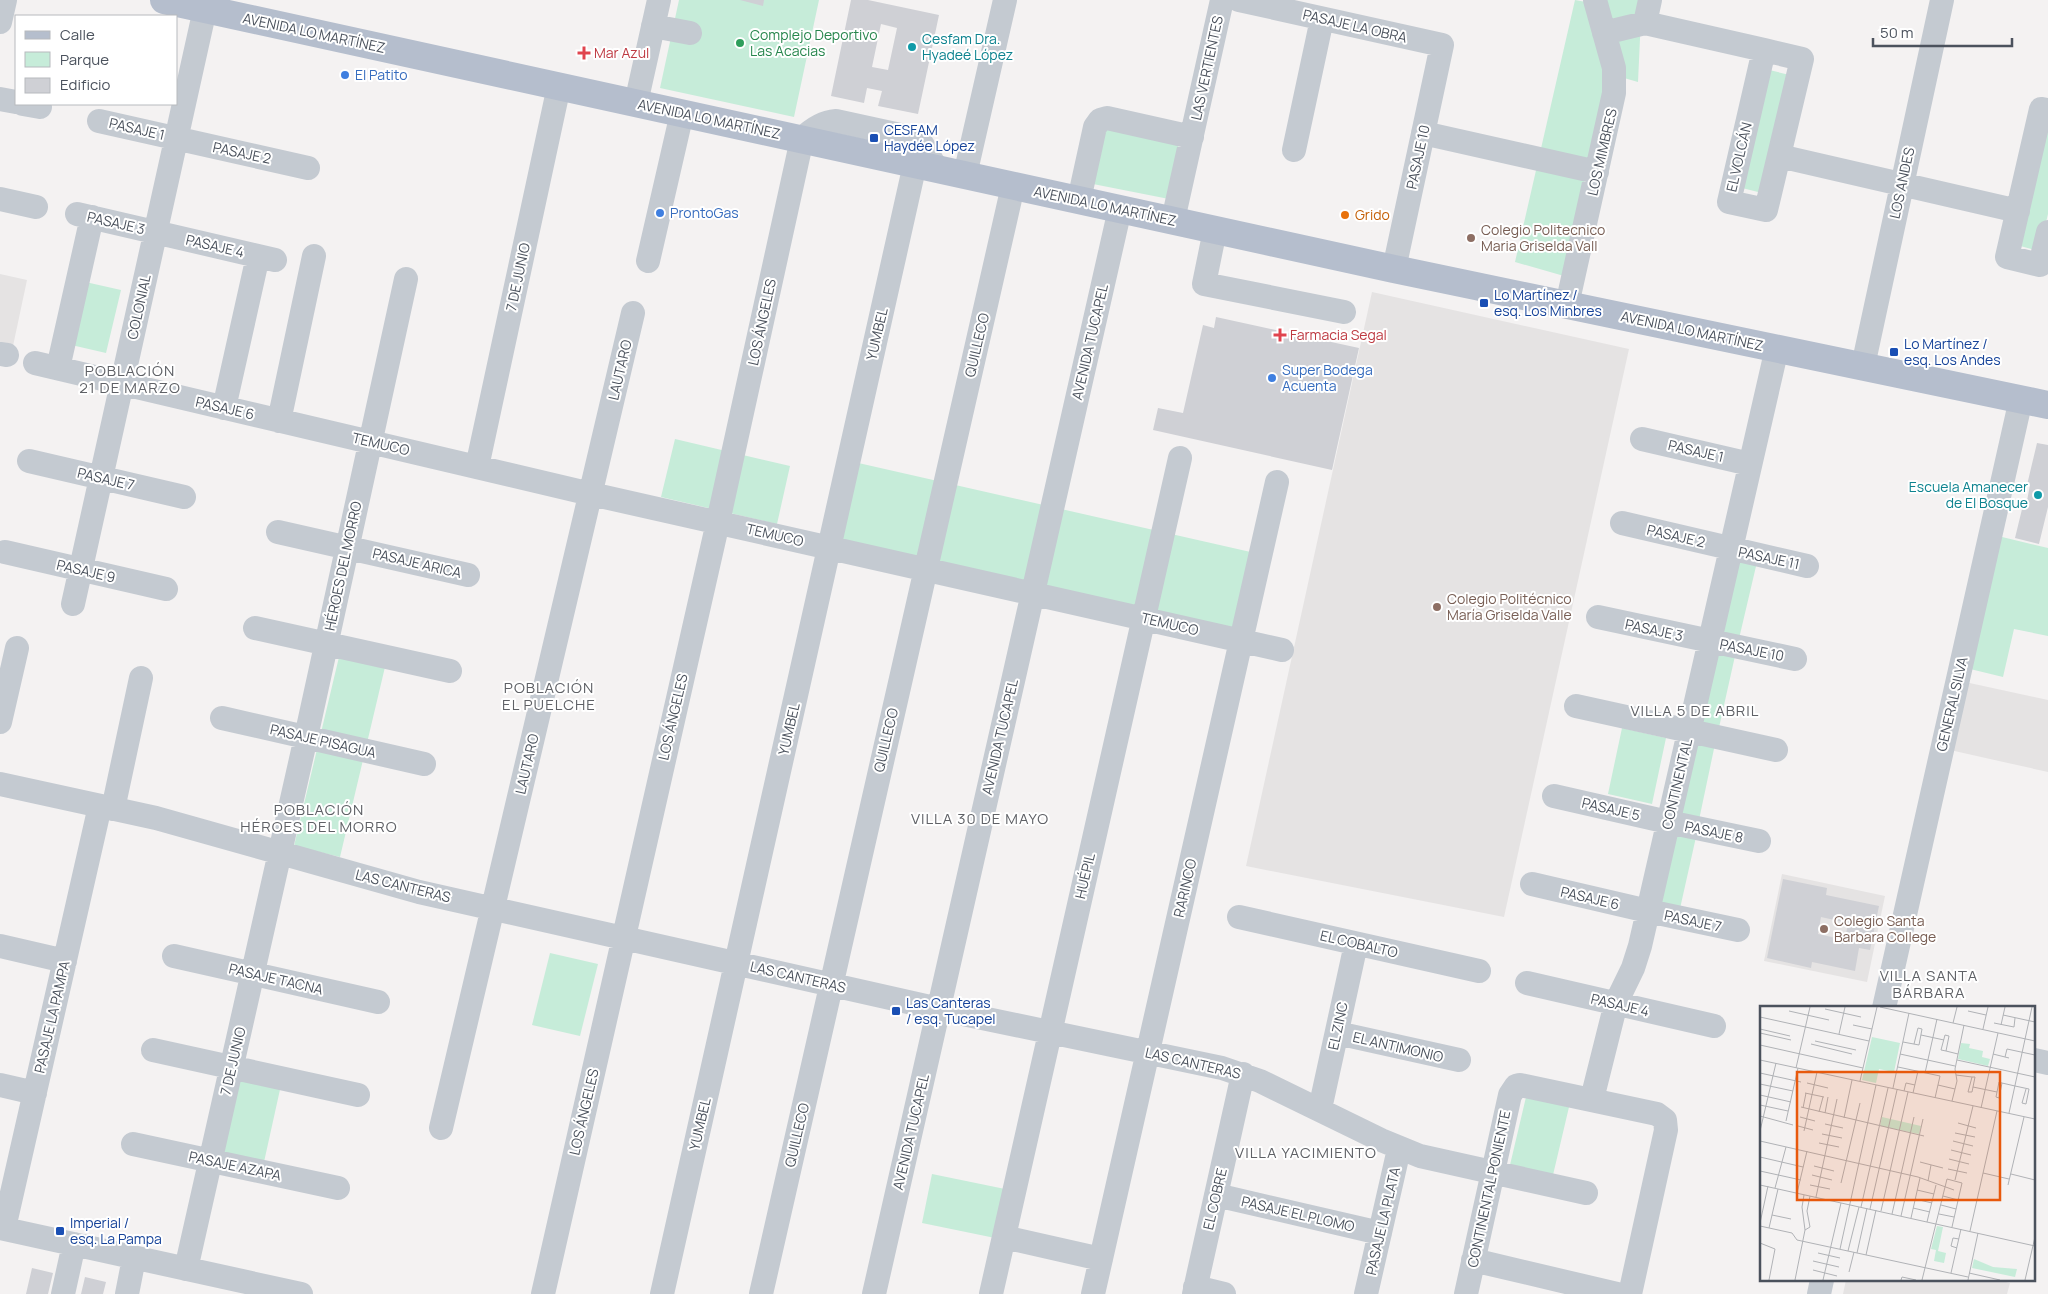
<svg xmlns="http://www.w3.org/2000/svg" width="2048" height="1294" font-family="Manrope,sans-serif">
  <rect width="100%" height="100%" fill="#f4f2f2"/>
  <path fill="#e5e3e3" d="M 0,274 L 27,280 L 13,346 L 0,343 Z
    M 1372,292 L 1629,349 L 1504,917 L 1246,866 Z
    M 1965,682 L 2048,700 L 2048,772 L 1950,750 Z
    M 1782,874 L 1885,896 L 1867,982 L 1764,961 Z
    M 1846,1280 L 1999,1280 L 2010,1283 L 2007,1294 L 1843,1294 Z"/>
  <path fill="#c6ecd9" d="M 679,0 L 819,0 L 794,117 L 660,88 Z
    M 1575,0 L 1586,2 L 1600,34 L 1604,90 L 1564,276 L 1515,262 Z
    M 1605,0 L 1644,0 L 1641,17 L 1638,82 L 1624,78 Z
    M 1765,69 L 1794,76 L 1766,194 L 1738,187 Z
    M 2048,127 L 2048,214 L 2039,251 L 2013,244 Z
    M 1104,129 L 1179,143 L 1169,199 L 1093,184 Z
    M 81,281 L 121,290 L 106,353 L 67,344 Z
    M 675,439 L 790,466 L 777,524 L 661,497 Z
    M 854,462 L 1255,553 L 1237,630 L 835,546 Z
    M 1998,536 L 2048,548 L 2048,636 L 2014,629 L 2003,677 L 1966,668 Z
    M 1735,558 L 1757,562 L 1738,643 L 1716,638 Z
    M 1715,652 L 1735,656 L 1718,732 L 1697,728 Z
    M 339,657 L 385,667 L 340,857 L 294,846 Z
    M 1622,728 L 1666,738 L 1652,804 L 1608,794 Z
    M 1695,740 L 1715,744 L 1699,820 L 1679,816 Z
    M 1675,832 L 1696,837 L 1679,913 L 1658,908 Z
    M 550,953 L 598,964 L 580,1036 L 532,1025 Z
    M 240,1076 L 281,1085 L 264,1162 L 223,1153 Z
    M 1526,1097 L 1569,1107 L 1553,1175 L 1510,1165 Z
    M 932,1174 L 1005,1189 L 995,1238 L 922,1223 Z"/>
  <path fill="#cfd0d5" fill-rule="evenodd" d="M 740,0 L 764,0 L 763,6 Z
    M 851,0 L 868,0 L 939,15 L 918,114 L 878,106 L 882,91 L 867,88 L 864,103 L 831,96 ZM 881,24 L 897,28 L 888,70 L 872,67 Z
    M 1216,317 L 1359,348 L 1332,470 L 1153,430 L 1158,408 L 1183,413 L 1203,325 L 1214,328 Z
    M 2037,443 L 2048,445 L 2048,507 L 2039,544 L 2015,538 L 2023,505 L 2026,506 L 2030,485 L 2027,485 Z
    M 1783,879 L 1827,888 L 1826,895 L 1879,906 L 1870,950 L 1859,948 L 1855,971 L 1812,962 L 1811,968 L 1767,958 ZM 1821,917 L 1848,923 L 1845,940 L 1818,934 Z
    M 32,1268 L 53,1273 L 48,1294 L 26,1294 Z
    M 85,1277 L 106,1282 L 103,1294 L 81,1294 Z"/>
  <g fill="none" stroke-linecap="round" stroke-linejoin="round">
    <path stroke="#c4cad1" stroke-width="24" d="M 1239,0 L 1442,45 L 1394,269
      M 0,22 L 5,0
      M 1645,23 L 1650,0
      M 653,26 L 690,33
      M 1604,33 L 1645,23 L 1764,50
      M 1764,50 L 1802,59 L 1766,210 L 1729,202 Z
      M 0,99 L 16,102
      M 636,103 L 659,0
      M 23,104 L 40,107
      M 2048,110 L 2041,109 L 2007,257 L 2040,265 L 2048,232
      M 99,121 L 308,168
      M 1423,133 L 1597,172
      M 1294,150 L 1322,19
      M 1779,156 L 2018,211
      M 965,175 L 1005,0
      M 0,199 L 36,207
      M 1079,200 L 1095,127 L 1100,120 L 1107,118 L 1192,137
      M 77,214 L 275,260
      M 1173,220 L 1222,0
      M 1215,230 L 1204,284 L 1344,312
      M 648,261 L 682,113
      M 1567,305 L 1614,93 L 1614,68 L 1595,0
      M 0,354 L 7,355
      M 35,363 L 591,494 L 1282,650
      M 1863,366 L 1942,0
      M 58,368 L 92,217
      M 224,408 L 258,256
      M 279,421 L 314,256
      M 1642,439 L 1750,464
      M 29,461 L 184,497
      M 477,467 L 559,86
      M 1622,523 L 1807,566
      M 278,532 L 468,575
      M 5,552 L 166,589
      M 73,604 L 205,9
      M 1598,617 L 1795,659
      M 255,628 L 450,671
      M 1576,706 L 1776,750
      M 222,718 L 424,764
      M 0,722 L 17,648
      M 0,784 L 156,818 L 419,892 L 939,1009 L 1222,1068 L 1260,1081 L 1381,1140 L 1420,1156 L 1586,1193
      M 1554,796 L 1668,822 L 1759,841
      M 113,809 L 141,678
      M 1532,884 L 1648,911 L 1738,930
      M 1239,917 L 1479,971
      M 0,946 L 65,961
      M 174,956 L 378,1002
      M 1527,983 L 1714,1026
      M 1884,1008 L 2021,399
      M 1337,1033 L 1459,1060
      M 153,1050 L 358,1095
      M 2034,1060 L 2048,1063
      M 0,1085 L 35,1093
      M 1592,1099 L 1616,1003 L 1633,968 L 1640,946 L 1777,348
      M 1320,1109 L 1356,944
      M 441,1128 L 633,313
      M 133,1144 L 338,1188
      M 1216,1195 L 1380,1233
      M 0,1228 L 301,1294
      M 4,1228 L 100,806
      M 1004,1237 L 1101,1259
      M 1473,1260 L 1617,1294
      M 186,1269 L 306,737 L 406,279
      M 1195,1287 L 1224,1294
      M 63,1294 L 74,1244
      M 127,1294 L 134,1258
      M 543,1294 L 718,522 L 802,139 C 811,130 823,122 836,121 L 914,138 L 921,142 L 937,169
      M 662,1294 L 915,164
      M 761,1294 L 1013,186
      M 874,1294 L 1120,209
      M 991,1294 L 1180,458
      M 1093,1294 L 1277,482
      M 1194,1294 L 1243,1074
      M 1366,1294 L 1399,1149
      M 1466,1294 L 1510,1095 L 1516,1086 L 1520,1085 L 1657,1114 L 1665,1120 L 1666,1130 L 1630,1294
      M 1819,1294 L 1822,1280"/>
    <path stroke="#b5becd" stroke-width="28" d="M 164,0 L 1394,269 L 2048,405"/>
  </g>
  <circle fill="#2e9e5b" stroke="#fff" stroke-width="2" cx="740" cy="43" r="5"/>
  <g fill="#0f9aa8" stroke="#fff" stroke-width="2">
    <circle cx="912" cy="47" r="5"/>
    <circle cx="2038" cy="495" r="5"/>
  </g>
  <g fill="#e0444e" stroke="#fff" stroke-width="2">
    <path d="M581.5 45.5h5v5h5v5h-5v5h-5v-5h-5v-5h5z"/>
    <path d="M1277.5 327.5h5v5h5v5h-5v5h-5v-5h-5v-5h5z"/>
  </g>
  <g fill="#3f7fe0" stroke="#fff" stroke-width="2">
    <circle cx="345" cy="75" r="5"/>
    <circle cx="660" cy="213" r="5"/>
    <circle cx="1272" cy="378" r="5"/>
  </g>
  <g fill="#1a4fb4" stroke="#fff" stroke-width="2">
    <rect x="869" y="133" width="10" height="10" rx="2.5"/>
    <rect x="1479" y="298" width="10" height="10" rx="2.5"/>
    <rect x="1889" y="347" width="10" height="10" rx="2.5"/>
    <rect x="891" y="1006" width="10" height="10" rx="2.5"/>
    <rect x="55" y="1226" width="10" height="10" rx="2.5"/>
  </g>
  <circle fill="#e8710a" stroke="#fff" stroke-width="2" cx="1345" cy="215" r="5"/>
  <g fill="#8d6e63" stroke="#fff" stroke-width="2">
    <circle cx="1471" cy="238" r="5"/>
    <circle cx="1437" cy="607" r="5"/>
    <circle cx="1824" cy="929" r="5"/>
  </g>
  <g text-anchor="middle" stroke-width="4" stroke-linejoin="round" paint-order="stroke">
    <g font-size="14" fill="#4b525d" stroke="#fff">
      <text transform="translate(1355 26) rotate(13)" y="5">PASAJE LA OBRA</text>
      <text transform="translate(314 33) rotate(12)" y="5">AVENIDA LO MARTÍNEZ</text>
      <text transform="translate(1207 68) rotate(-78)" y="5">LAS VERTIENTES</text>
      <text transform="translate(709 119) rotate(12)" y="5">AVENIDA LO MARTÍNEZ</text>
      <text transform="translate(137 129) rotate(13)" y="5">PASAJE 1</text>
      <text transform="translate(1602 152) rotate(-77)" y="5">LOS MIMBRES</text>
      <text transform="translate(242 153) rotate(12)" y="5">PASAJE 2</text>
      <text transform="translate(1418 157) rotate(-78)" y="5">PASAJE 10</text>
      <text transform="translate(1739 157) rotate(-77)" y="5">EL VOLCÁN</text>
      <text transform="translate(1902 183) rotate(-78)" y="5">LOS ANDES</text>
      <text transform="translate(1105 206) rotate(12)" y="5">AVENIDA LO MARTÍNEZ</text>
      <text transform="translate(116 223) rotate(13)" y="5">PASAJE 3</text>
      <text transform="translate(215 246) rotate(13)" y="5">PASAJE 4</text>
      <text transform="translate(518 277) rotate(-78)" y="5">7 DE JUNIO</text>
      <text transform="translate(139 307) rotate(-78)" y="5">COLONIAL</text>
      <text transform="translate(762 322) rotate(-78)" y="5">LOS ÁNGELES</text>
      <text transform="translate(1692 331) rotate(12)" y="5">AVENIDA LO MARTÍNEZ</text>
      <text transform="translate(877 334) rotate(-77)" y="5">YUMBEL</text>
      <text transform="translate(1090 342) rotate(-77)" y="5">AVENIDA TUCAPEL</text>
      <text transform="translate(977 345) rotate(-77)" y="5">QUILLECO</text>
      <text transform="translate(620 370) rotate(-77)" y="5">LAUTARO</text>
      <text transform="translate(225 408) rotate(13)" y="5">PASAJE 6</text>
      <text transform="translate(381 444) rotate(13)" y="5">TEMUCO</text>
      <text transform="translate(1696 451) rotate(13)" y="5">PASAJE 1</text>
      <text transform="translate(106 479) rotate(13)" y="5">PASAJE 7</text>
      <text transform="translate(775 535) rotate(13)" y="5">TEMUCO</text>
      <text transform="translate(1676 536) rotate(13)" y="5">PASAJE 2</text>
      <text transform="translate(1769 558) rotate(12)" y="5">PASAJE 11</text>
      <text transform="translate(417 563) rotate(13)" y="5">PASAJE ARICA</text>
      <text transform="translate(343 566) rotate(-78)" y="5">HÉROES DEL MORRO</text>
      <text transform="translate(86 571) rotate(13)" y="5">PASAJE 9</text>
      <text transform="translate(1170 624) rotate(13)" y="5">TEMUCO</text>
      <text transform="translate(1654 630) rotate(12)" y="5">PASAJE 3</text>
      <text transform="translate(1752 650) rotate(11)" y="5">PASAJE 10</text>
      <text transform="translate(1952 704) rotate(-77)" y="5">GENERAL SILVA</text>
      <text transform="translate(673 717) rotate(-77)" y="5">LOS ÁNGELES</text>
      <text transform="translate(789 729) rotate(-77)" y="5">YUMBEL</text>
      <text transform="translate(1000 737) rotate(-77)" y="5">AVENIDA TUCAPEL</text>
      <text transform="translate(886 740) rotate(-77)" y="5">QUILLECO</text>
      <text transform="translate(323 741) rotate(13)" y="5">PASAJE PISAGUA</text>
      <text transform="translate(527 764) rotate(-77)" y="5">LAUTARO</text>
      <text transform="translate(1677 784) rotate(-77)" y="5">CONTINENTAL</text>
      <text transform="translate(1611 809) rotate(13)" y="5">PASAJE 5</text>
      <text transform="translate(1714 832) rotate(12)" y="5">PASAJE 8</text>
      <text transform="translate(1085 876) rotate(-77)" y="5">HUÉPIL</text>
      <text transform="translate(403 886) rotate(14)" y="5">LAS CANTERAS</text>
      <text transform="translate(1185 888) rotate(-77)" y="5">RARINCO</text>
      <text transform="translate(1590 898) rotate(13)" y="5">PASAJE 6</text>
      <text transform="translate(1693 921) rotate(12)" y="5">PASAJE 7</text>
      <text transform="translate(1359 944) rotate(13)" y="5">EL COBALTO</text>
      <text transform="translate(798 977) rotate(13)" y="5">LAS CANTERAS</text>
      <text transform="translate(276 979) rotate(13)" y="5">PASAJE TACNA</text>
      <text transform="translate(1620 1005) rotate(13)" y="5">PASAJE 4</text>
      <text transform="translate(52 1017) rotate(-77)" y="5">PASAJE LA PAMPA</text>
      <text transform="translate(1338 1026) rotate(-78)" y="5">EL ZINC</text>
      <text transform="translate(1398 1047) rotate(13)" y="5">EL ANTIMONIO</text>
      <text transform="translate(233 1061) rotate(-77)" y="5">7 DE JUNIO</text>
      <text transform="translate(1193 1063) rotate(13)" y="5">LAS CANTERAS</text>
      <text transform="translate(584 1112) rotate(-77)" y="5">LOS ÁNGELES</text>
      <text transform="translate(700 1124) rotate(-77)" y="5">YUMBEL</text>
      <text transform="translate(911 1132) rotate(-77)" y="5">AVENIDA TUCAPEL</text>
      <text transform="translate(797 1135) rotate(-77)" y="5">QUILLECO</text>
      <text transform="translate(235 1166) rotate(12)" y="5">PASAJE AZAPA</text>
      <text transform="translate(1489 1189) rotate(-78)" y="5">CONTINENTAL PONIENTE</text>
      <text transform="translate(1215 1199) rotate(-77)" y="5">EL COBRE</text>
      <text transform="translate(1298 1214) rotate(13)" y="5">PASAJE EL PLOMO</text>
      <text transform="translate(1383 1221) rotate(-77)" y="5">PASAJE LA PLATA</text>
    </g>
    <g font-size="14" fill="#27864d" stroke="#fff" text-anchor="start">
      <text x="750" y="40">Complejo Deportivo<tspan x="750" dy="16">Las Acacias</tspan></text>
    </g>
    <g font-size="14" fill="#0d838f" stroke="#fff" text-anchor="start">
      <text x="922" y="44">Cesfam Dra.<tspan x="922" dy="16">Hyadeé López</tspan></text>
      <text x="2028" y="492" text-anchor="end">Escuela Amanecer<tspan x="2028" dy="16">de El Bosque</tspan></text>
    </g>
    <g font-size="14" fill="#be3a42" stroke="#fff" text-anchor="start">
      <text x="594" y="58">Mar Azul</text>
      <text x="1290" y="340">Farmacia Segal</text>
    </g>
    <g font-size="14" fill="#366cbe" stroke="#fff" text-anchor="start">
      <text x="355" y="80">El Patito</text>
      <text x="670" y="218">ProntoGas</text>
      <text x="1282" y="375">Super Bodega<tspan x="1282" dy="16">Acuenta</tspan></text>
    </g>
    <g font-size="14" fill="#164399" stroke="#fff" text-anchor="start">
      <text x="884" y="135">CESFAM<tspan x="884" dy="16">Haydée López</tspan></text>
      <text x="1494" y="300">Lo Martínez /<tspan x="1494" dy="16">esq. Los Minbres</tspan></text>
      <text x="1904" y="349">Lo Martínez /<tspan x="1904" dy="16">esq. Los Andes</tspan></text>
      <text x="906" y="1008">Las Canteras<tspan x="906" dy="16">/ esq. Tucapel</tspan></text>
      <text x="70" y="1228">Imperial /<tspan x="70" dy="16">esq. La Pampa</tspan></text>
    </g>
    <g font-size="14" fill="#c56008" stroke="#fff" text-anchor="start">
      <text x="1355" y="220">Grido</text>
    </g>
    <g font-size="14" fill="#785e54" stroke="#fff" text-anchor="start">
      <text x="1481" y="235">Colegio Politecnico<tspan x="1481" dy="16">Maria Griselda Vall</tspan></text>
      <text x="1447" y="604">Colegio Politécnico<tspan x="1447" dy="16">María Griselda Valle</tspan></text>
      <text x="1834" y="926">Colegio Santa<tspan x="1834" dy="16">Barbara College</tspan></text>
    </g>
    <g font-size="15" letter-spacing="1" fill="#5f6166" stroke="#fff">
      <text x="130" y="376">POBLACIÓN<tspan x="130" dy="17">21 DE MARZO</tspan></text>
      <text x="549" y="693">POBLACIÓN<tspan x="549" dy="17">EL PUELCHE</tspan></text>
      <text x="1695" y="716">VILLA 5 DE ABRIL</text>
      <text x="319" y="815">POBLACIÓN<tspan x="319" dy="17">HÉROES DEL MORRO</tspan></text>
      <text x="980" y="824">VILLA 30 DE MAYO</text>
      <text x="1929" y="981">VILLA SANTA<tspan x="1929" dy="17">BÁRBARA</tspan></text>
      <text x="1306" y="1158">VILLA YACIMIENTO</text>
    </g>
  </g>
  <g transform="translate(1760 1006)">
    <rect width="275" height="275" fill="#f4f2f2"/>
    <path d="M 112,31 L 140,37 L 134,66 L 119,63 L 116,77 L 102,74 ZM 201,37 L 210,38 L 209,42 L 223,45 L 222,51 L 230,53 L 228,60 L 198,53 ZM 122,111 L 161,120 L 159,128 L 120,120 ZM 177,220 L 183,221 L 178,245 L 186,247 L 184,257 L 174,255 L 176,244 L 171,243 ZM 214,253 L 233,261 L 257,263 L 255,271 L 212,262 Z" fill="#c6ecd9"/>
    <path fill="none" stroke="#b0b2b6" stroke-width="1" d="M 120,1 L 275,35M 65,3 L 101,11M 29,5 L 69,14M 208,5 L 226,9M 243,9 L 275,16M 0,11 L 109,35M 193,17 L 197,1M 234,17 L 254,21 L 255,12M 93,19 L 112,23M 241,19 L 245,1M 0,23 L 30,30M 223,23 L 228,1M 0,27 L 31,34M 79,28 L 85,1M 161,29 L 184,34M 55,35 L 96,44M 143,36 L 159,39 L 162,23 L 158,22 L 154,38M 51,38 L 92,48M 0,39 L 103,62M 186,45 L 189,30 L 185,29 L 181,44 L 186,45 L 198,48M 140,48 L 195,60M 233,48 L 249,52M 245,51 L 247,43 L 275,49M 0,54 L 275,113M 197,54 L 275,71M 138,61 L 180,70 L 175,92M 36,62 L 50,1M 0,67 L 41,76M 165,67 L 177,13M 196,69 L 212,71M 212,71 L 215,71 L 212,86 L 208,86 ZM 100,75 L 117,1M 239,76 L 242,77 L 239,92 L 236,91 ZM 47,77 L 68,82M 242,77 L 255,80 L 269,83 L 266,98 L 262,97 L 266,83M 0,78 L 33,85M 178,79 L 195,83M 213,81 L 237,86M 133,82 L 149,7M 144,85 L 146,77 L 155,79M 45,87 L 64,91M 153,87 L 158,65M 0,89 L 31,96M 192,95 L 197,75 L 195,63 L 204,19M 0,99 L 28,105M 41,101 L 164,130M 43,102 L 46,87M 221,102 L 238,27M 59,106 L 63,91M 65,107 L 68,91M 249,107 L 272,1M 0,110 L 33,119M 40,111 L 55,115M 84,112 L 92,74M 26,115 L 38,62M 198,117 L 216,122M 65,118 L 83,122M 38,120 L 53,124M 0,125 L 16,57M 44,125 L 57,66M 195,127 L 215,131M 62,128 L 82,132M 0,135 L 158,171 L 194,184M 193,135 L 213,140M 59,137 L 79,141M 191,144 L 211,149M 0,151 L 43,161M 189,153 L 209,158M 160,156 L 183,162M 54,160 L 74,165M 188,163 L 207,167M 0,165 L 41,174M 223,167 L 249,173M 251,168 L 275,174M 52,169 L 72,174M 195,174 L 213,100M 168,175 L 171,159M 81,177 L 100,97M 0,179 L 275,240M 50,179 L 70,183M 248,179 L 264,111M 15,182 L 26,141M 157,184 L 174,188M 37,187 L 47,145M 183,190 L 198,194M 56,191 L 77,93M 155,193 L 172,197M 181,199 L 196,203M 101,201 L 128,82M 153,202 L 170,206M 110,203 L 137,84M 121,205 L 148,86M 132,208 L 154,111M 179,208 L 194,211M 12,209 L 31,213M 141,210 L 163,113M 151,212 L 160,172M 167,216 L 176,179M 0,217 L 8,180M 0,220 L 32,227 L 37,234 L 208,271M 9,222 L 18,183M 45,224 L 50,221 L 47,205 L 50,190M 210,225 L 237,105M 0,237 L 15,243 L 9,274M 197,242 L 191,240 L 193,232 L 199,233M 80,243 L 116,79M 88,245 L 99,201M 58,247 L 80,252M 97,247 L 107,202M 106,249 L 116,204M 53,255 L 79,261M 53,264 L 77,270M 89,266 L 94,246M 191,267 L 201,223M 209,267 L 240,274M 35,274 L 45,224 L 42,201 L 44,189M 63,274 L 81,197M 141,274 L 142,271 L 156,274M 162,274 L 187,173 L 202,177 L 192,221M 208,274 L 218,227M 265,274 L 275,231"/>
    <path fill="#e8590c" fill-opacity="0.15" stroke="#e8590c" stroke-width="2.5" d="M 37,66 L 240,66 L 240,194 L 37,194 Z"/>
    <rect width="275" height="275" fill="none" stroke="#4b525d" stroke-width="2.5"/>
  </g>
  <rect x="15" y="15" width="162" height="90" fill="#ffffff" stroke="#b7babe"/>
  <rect x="25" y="31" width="25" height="8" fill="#b5becd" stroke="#b7babe"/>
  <text x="60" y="40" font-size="15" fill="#4b525d">Calle</text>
  <rect x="25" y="52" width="25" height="15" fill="#c6ecd9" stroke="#b7babe"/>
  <text x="60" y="65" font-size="15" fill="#4b525d">Parque</text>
  <rect x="25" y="78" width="25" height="15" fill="#cfd0d5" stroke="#b7babe"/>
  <text x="60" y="90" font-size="15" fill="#4b525d">Edificio</text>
  <path d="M1873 38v8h139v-8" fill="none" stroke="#4b525d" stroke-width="2.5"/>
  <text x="1880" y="38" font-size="15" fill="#4b525d" stroke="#ffffff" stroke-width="4" paint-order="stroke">50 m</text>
</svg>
